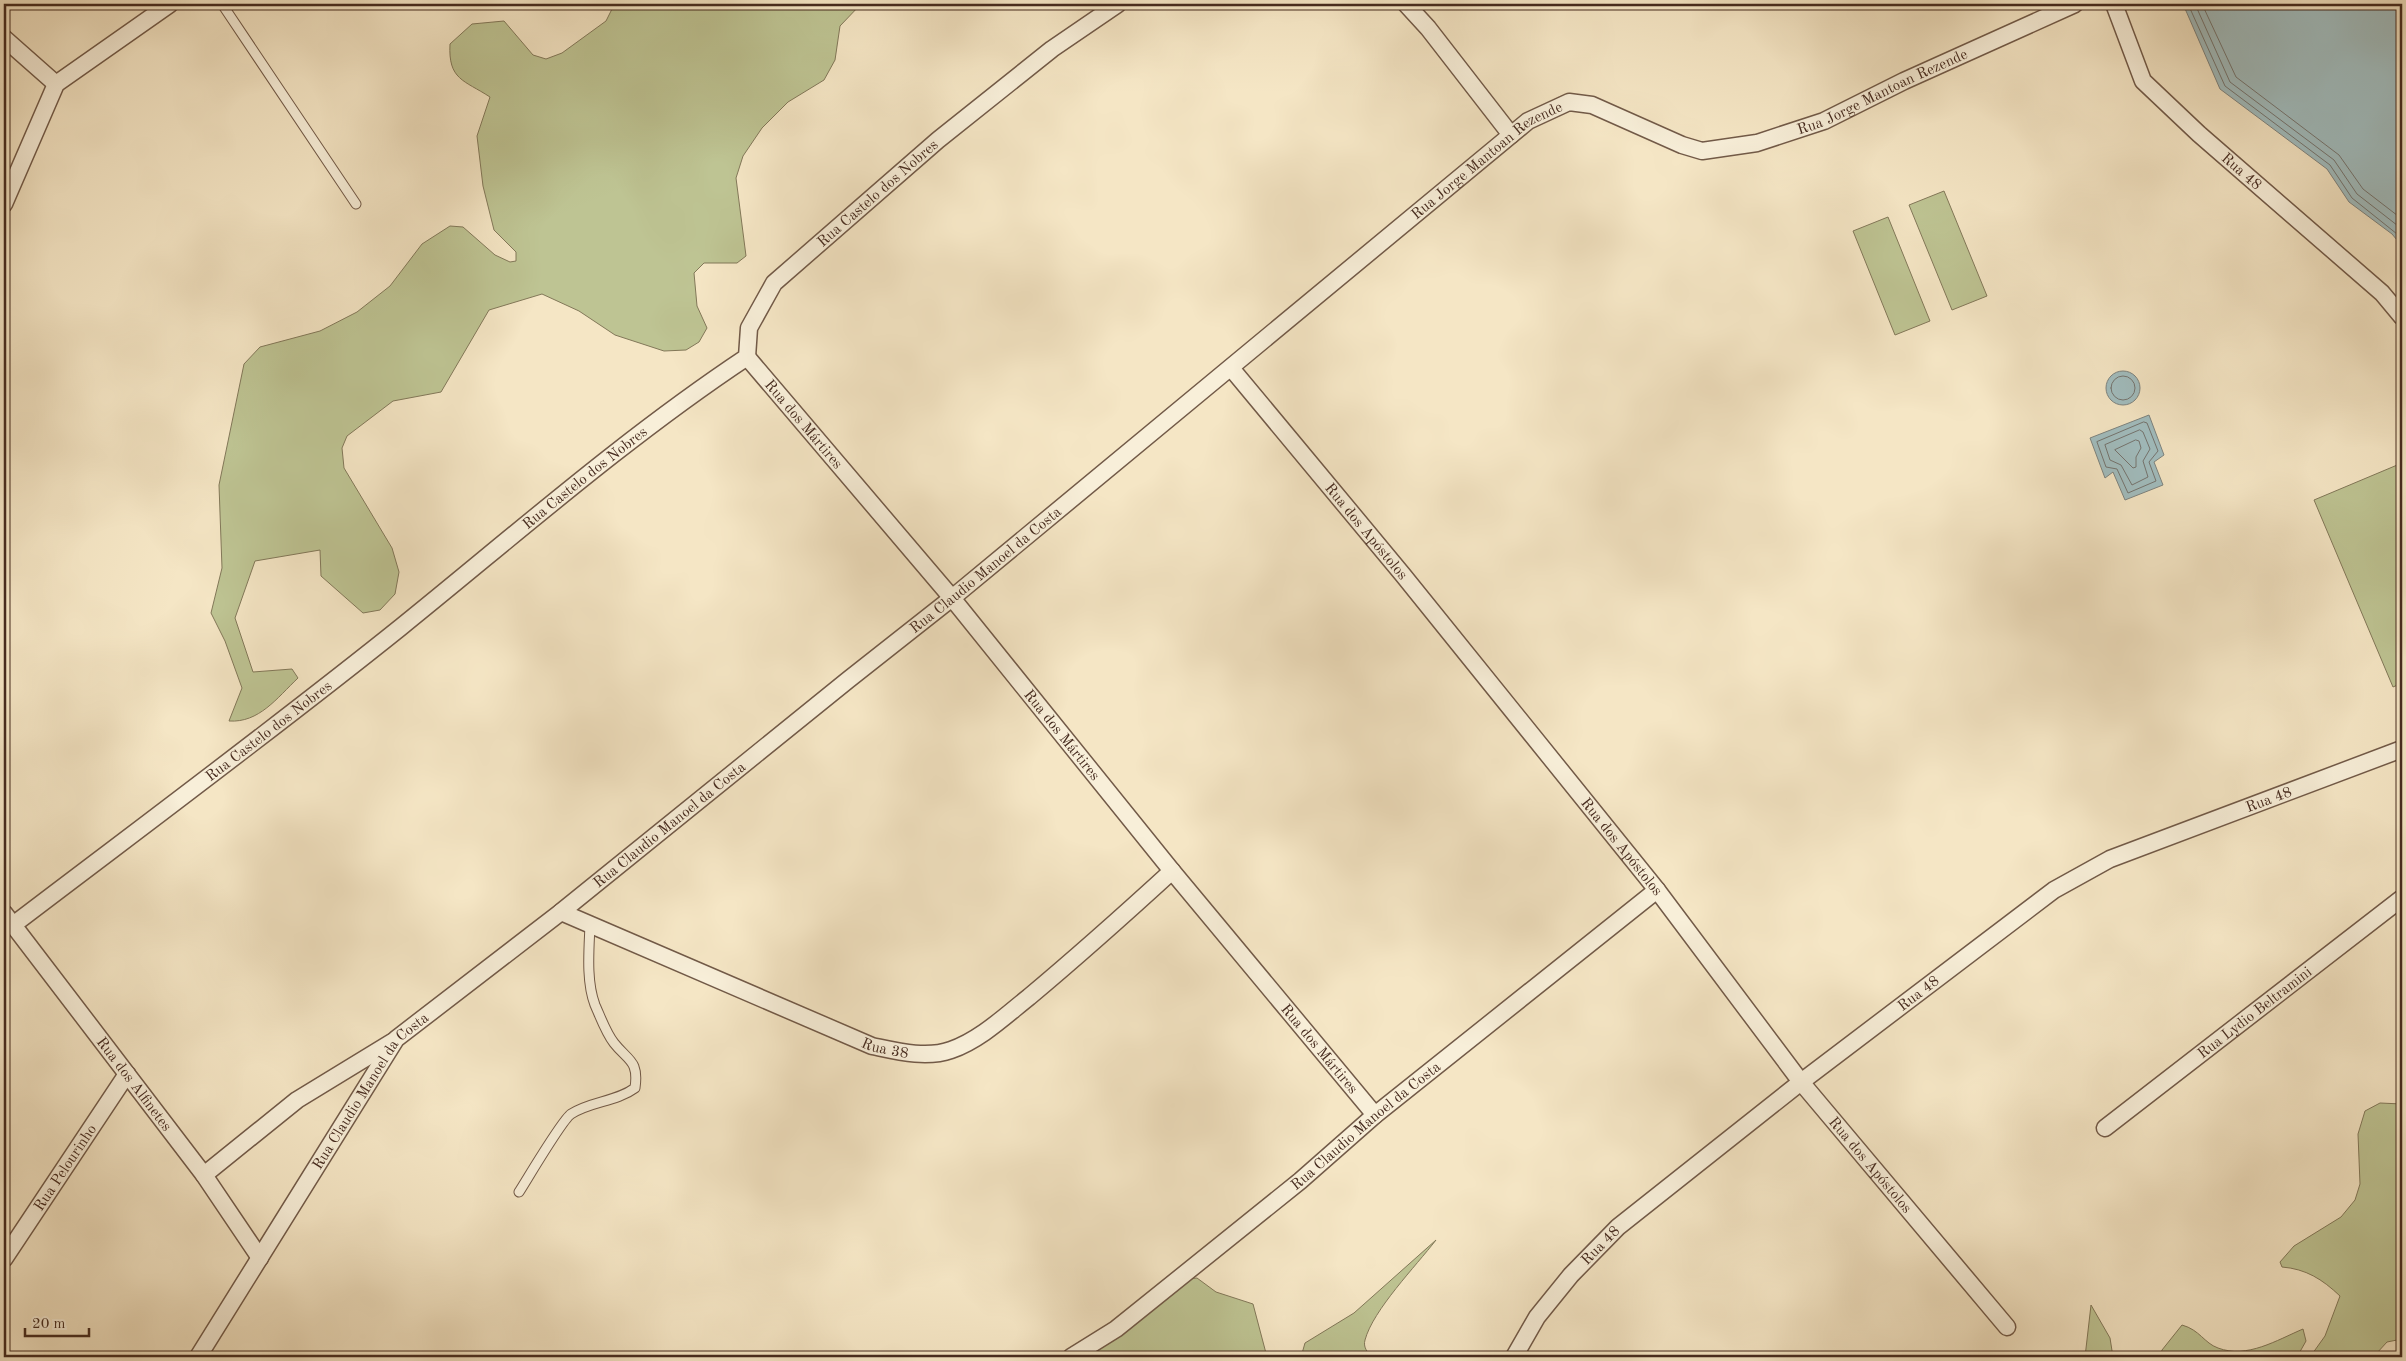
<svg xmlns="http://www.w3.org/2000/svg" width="2406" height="1361" font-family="'Old Standard TT',serif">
  <rect width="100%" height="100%" fill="#f5e6c5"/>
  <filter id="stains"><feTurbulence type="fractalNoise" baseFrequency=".004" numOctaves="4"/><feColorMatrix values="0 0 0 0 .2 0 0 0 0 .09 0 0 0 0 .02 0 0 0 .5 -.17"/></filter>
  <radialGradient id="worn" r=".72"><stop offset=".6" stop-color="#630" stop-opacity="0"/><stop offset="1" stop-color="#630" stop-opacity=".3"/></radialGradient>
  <path fill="#bec493" stroke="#827859" d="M 611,4 L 861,4 L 840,26 L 835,60 L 824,80 L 788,102 L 762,128 L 743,156 L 736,178 L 746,256 L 737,263 L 704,263 L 694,273 L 697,306 L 707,328 L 699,342 L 686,350 L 664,351 L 615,335 L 579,311 L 542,294 L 489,310 L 441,392 L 393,401 L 347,436 L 342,448 L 344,468 L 392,548 L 399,572 L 395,594 L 380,610 L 363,613 L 321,576 L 320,550 L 255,561 L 235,618 L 253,672 L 292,669 L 298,678 C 277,698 259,723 229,721 L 242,688 L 225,641 L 211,613 L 222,568 L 219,485 L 244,364 L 260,347 L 320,331 L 357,312 L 390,286 L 422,244 L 450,226 L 463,227 L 495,255 L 510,262 L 516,261 L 516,252 L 494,230 L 483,186 L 477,136 L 490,97 C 464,80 448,80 450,44 L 472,24 L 504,21 L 533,55 L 546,59 L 562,53 L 606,21 L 612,9 Z
    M 1944,191 L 1987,296 L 1952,310 L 1909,205 Z
    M 1888,217 L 1930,321 L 1895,335 L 1853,231 Z
    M 2402,463 L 2402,683 L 2393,687 L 2314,500 Z
    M 2380,1103 L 2402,1104 L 2402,1339 L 2387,1342 L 2376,1354 L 2376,1357 L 2310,1357 L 2325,1336 L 2340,1296 C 2322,1279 2306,1269 2282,1267 L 2280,1262 L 2294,1246 L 2341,1217 L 2355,1200 L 2360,1184 L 2358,1134 L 2365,1111 Z
    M 1436,1240 C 1416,1266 1373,1310 1365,1340 C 1363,1347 1367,1352 1372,1357 L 1301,1357 L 1305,1343 L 1354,1313 Z
    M 1197,1278 L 1216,1292 L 1253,1304 L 1267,1357 L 1062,1357 L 1147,1297 L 1179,1280 Z
    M 2091,1305 L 2110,1338 L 2113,1357 L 2085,1357 Z
    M 2182,1325 C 2200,1330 2204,1343 2218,1348 C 2247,1359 2277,1340 2303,1329 L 2306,1341 L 2297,1357 L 2160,1357 L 2162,1350 Z"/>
  <path fill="#a1bdbf" stroke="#7d837f" d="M 2183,4 L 2402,4 L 2402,246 L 2392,234 L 2349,202 L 2327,169 L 2220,89 Z
    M2106 388a17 17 0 1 1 34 0a17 17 0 1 1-34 0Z
    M 2149,415 L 2164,455 L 2154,462 L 2163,485 L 2125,500 L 2113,472 L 2105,478 L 2090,438 Z"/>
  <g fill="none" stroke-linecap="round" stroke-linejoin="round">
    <path stroke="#74746f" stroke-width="1" d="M 2188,4 L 2225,86 L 2330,165 L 2352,198 L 2402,238
      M 2195,4 L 2230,82 L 2334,160 L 2357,194 L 2402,229
      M 2202,4 L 2236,77 L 2339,155 L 2363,189 L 2402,219
      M2111 388a12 12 0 1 1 24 0a12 12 0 1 1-24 0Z
      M 2144,422 L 2147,423 L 2158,451 L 2149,462 L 2156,481 L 2128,493 L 2117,469 L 2106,467 L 2097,442 Z
      M 2140,430 L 2143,432 L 2150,449 L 2143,461 L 2148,477 L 2132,485 L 2121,465 L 2110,460 L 2105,445 Z
      M 2136,440 L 2139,441 L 2141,448 L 2136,457 L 2136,467 L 2133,468 L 2115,450 Z"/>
    <g stroke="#725a48" stroke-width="11">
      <path id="lane" d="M 222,4 L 356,204
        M 519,1192 C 528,1178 562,1120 571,1114 C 591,1101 616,1102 635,1088 C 639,1060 628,1061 614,1043 C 606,1033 600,1016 595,1005 C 586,981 589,950 590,925"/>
    </g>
    <g stroke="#725a48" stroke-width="19">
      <g id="street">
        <path d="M 1406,4 L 1428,28 L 1511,135"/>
        <path id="s1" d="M 2114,4 L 2143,81 L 2199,134 L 2382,293 L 2402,317"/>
        <path d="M 4,38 L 56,84"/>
        <path d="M 4,204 L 56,84 L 170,4"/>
        <path id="s2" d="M 747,357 L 952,598 L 1172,871 L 1375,1115"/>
        <path id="s3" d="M 1231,368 L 1403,575 L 1657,890 L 1801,1082 L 2007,1327"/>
        <path id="s4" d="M 561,912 L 872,1046 C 896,1051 926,1059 951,1050 C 980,1040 1005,1016 1029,997 C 1078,956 1125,914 1172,871"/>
        <path id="s5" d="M 4,913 L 204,1175 L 260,1258"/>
        <path id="s6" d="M 13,925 C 143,826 274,729 401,627 C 515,535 625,438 747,357 L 749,328 L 774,283 L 938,140 L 1052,49 L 1118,4"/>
        <path id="s7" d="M 2105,1128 L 2402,898"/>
        <path d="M 204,1175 L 297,1100 L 392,1042"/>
        <path id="s8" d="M 4,1259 L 127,1074"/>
        <path id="s9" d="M 198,1357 L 396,1039 L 561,912 L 848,680 L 952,598 L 1528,121 L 1569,102 L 1592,105 L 1682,145 L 1702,151 L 1757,143 L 1824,121 L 1904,81 L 2075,4"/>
        <path id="s10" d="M 1071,1357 L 1116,1329 L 1300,1181 L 1375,1115 L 1657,890"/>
        <path id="s11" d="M 1514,1357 L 1537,1317 L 1571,1275 L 1618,1227 L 1801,1082 L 2054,890 L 2110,859 L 2402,749"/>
      </g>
    </g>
    <use href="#lane" stroke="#f8efd9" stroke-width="9"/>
    <use href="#street" stroke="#f8efd9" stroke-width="16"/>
  </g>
  <g text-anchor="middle" stroke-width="4.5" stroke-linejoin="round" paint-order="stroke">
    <g font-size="15" fill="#462b1f" stroke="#f8efd9">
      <text dy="5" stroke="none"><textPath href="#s9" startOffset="2211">Rua Jorge Mantoan Rezende</textPath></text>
      <text dy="5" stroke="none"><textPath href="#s9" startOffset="1776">Rua Jorge Mantoan Rezende</textPath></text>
      <text dy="5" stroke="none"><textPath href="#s1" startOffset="216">Rua 48</textPath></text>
      <text dy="5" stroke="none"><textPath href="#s6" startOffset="1146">Rua Castelo dos Nobres</textPath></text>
      <text dy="5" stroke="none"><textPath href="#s2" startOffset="88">Rua dos Mártires</textPath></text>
      <text dy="5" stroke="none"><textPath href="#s6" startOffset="726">Rua Castelo dos Nobres</textPath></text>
      <text dy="5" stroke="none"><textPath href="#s3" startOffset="212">Rua dos Apóstolos</textPath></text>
      <text dy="5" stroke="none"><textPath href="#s9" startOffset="1128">Rua Claudio Manoel da Costa</textPath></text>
      <text dy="5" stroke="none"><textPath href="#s6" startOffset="321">Rua Castelo dos Nobres</textPath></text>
      <text dy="5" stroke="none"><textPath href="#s2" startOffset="492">Rua dos Mártires</textPath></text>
      <text dy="5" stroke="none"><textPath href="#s11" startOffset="952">Rua 48</textPath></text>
      <text dy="5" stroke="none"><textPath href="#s9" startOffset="722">Rua Claudio Manoel da Costa</textPath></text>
      <text dy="5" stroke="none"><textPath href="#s3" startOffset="618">Rua dos Apóstolos</textPath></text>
      <text dy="5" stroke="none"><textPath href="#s11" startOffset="548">Rua 48</textPath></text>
      <text dy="5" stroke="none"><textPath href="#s7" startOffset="189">Rua Lydio Beltramini</textPath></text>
      <text dy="5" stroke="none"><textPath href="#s4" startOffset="352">Rua 38</textPath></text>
      <text dy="5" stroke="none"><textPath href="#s2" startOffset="898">Rua dos Mártires</textPath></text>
      <text dy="5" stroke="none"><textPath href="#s5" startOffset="215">Rua dos Alfinetes</textPath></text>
      <text dy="5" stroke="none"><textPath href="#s9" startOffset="318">Rua Claudio Manoel da Costa</textPath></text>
      <text dy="5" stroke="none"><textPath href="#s10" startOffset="375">Rua Claudio Manoel da Costa</textPath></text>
      <text dy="5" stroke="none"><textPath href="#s3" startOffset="1022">Rua dos Apóstolos</textPath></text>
      <text dy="5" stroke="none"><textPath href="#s8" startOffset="110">Rua Pelourinho</textPath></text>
      <text dy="5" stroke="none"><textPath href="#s11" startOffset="142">Rua 48</textPath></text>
    </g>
  </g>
  <rect width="2406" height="1361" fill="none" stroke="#f5e6c5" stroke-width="20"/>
  <rect x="5" y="5" width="2396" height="1351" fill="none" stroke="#462b1f" stroke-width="2.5"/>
  <rect x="10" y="10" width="2386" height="1341" fill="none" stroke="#462b1f"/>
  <path d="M25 1328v8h64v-8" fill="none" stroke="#462b1f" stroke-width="2.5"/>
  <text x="32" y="1328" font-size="15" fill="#462b1f" stroke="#f8efd9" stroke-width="4" paint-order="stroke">20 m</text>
  <rect width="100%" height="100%" filter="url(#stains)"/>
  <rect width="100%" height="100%" fill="url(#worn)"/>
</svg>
